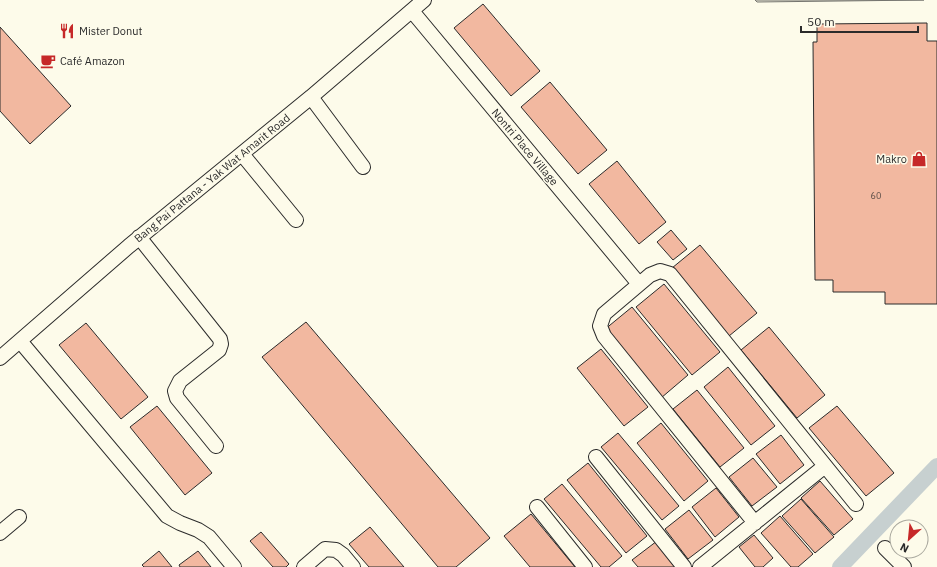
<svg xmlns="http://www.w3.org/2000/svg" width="937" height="567" font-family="'IBM Plex Sans',sans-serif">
  <rect width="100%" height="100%" fill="#fdfbea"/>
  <path fill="#eceadb" stroke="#74746e" d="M 755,0 L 924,0 L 757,2 Z"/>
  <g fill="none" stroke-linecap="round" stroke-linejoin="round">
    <path stroke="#c7d0d0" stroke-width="16" d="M 840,567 L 937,466"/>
  </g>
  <path fill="#f2b8a0" stroke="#2b2b2b" d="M 483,4 L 540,71 L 511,96 L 454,28 Z
    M 927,23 L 927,41 L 937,41 L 937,304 L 885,304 L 885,292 L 833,292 L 833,280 L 815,280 L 813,42 L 817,42 L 817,24 Z
    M 0,27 L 71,106 L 30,144 L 0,111 Z
    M 550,82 L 607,150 L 578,174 L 521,107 Z
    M 617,161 L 666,222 L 639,244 L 589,184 Z
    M 671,230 L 687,249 L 673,260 L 657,242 Z
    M 700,245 L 757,313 L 729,336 L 672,268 Z
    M 664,284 L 720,352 L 692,375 L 636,307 Z
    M 632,307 L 688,375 L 661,398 L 604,330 Z
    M 306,322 L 490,538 L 456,567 L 438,567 L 262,357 Z
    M 86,323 L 148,397 L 121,419 L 59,345 Z
    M 769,327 L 825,395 L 797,418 L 741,350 Z
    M 601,349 L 648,407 L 624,426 L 577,368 Z
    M 728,367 L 775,426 L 751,445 L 704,387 Z
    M 697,390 L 744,448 L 720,467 L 673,409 Z
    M 157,406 L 212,473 L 185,495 L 130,427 Z
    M 837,406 L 894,473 L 866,496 L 809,428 Z
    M 661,423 L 708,481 L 684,501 L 637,443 Z
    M 618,433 L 679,506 L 662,520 L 601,447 Z
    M 781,435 L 804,465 L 780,484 L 756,454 Z
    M 753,458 L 777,487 L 752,506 L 729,477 Z
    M 588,463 L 647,536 L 626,553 L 567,480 Z
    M 820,481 L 853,519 L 834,535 L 801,498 Z
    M 562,484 L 622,556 L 609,567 L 601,567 L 544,499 Z
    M 716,488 L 739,517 L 715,537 L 692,507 Z
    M 801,499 L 834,537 L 815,553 L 782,516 Z
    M 689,510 L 713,540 L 688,559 L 665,529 Z
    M 531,514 L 575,567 L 530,567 L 504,536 Z
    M 780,516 L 813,554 L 798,567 L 791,567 L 761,533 Z
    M 370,527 L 404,567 L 369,567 L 349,544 Z
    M 261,532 L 289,564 L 286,567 L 273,567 L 250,541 Z
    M 754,535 L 773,558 L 763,567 L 755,567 L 739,547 Z
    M 657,541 L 677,567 L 638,567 L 632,560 Z
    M 159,551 L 172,567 L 144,567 L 142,565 Z
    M 198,551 L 211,567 L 180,567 L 179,565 Z"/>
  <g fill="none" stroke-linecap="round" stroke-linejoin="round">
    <g stroke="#2b2b2b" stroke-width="16">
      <path id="minor" d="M 412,11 L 639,284
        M 311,97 L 363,167
        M 242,154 L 296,220
        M 139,237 L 220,339 L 221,344 L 219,350 L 180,381 L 175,391 L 177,398 L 216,446
        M 20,341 L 167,516 L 180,523 L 198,530 L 209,537 L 234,567
        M 0,358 L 129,246 L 311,97 L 424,0
        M 596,457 L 684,567
        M 537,507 L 585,567
        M 755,523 L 604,336 L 600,326 L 604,314 L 650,275 L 660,271 L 670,274 L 856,504
        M 0,533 L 19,517
        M 885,548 L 904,567
        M 304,567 L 325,549 L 336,550 L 343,555 L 353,567
        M 700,567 L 825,466"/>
    </g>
    <use href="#minor" stroke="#fdfbea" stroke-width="14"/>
  </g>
  <defs>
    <g id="restaurant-bare" transform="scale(1.2)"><path d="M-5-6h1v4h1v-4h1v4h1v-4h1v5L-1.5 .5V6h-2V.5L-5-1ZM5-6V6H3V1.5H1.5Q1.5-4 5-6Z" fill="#c62828" stroke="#fdfbea" stroke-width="2.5" paint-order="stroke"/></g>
    <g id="cafe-bare" transform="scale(1.2)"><path d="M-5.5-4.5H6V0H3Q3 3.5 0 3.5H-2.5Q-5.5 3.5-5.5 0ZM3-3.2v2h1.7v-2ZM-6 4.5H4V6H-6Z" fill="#c62828" stroke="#fdfbea" stroke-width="2.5" paint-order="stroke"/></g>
    <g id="shop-bare" transform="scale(1.2)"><path d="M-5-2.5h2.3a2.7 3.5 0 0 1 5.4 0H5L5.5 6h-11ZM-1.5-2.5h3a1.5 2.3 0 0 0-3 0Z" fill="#c62828" stroke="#fdfbea" stroke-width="2.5" paint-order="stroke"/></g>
  </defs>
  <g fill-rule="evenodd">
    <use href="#restaurant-bare" x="67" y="31"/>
    <use href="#cafe-bare" x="48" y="61"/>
    <use href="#shop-bare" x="919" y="159"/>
  </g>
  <g text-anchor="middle" stroke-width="3" stroke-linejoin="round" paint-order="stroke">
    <g font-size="9" fill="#5d4e48">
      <text x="876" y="199">60</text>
    </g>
    <g font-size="11" fill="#2b2b2b" stroke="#fdfbea" text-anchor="start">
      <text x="79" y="35">Mister Donut</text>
      <text x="60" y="65">Café Amazon</text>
      <text x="907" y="163" text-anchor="end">Makro</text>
    </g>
    <g font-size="11" fill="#2b2b2b" stroke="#fdfbea">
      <text transform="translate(525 147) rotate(50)" y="4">Nontri Place Village</text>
      <text transform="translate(212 178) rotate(-39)" y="4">Bang Pai Pattana - Yak Wat Amarit Road</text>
    </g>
  </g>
  <g transform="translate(909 539) rotate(207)"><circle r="19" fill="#fdfbea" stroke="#a9a89e"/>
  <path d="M0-3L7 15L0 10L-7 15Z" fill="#c62828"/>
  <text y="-6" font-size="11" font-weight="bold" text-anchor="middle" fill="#2b2b2b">N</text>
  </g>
  <path d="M801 26v6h117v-6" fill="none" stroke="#2b2b2b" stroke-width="2"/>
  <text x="807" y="26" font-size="12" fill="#2b2b2b" stroke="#fdfbea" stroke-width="3" paint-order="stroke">50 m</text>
</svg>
